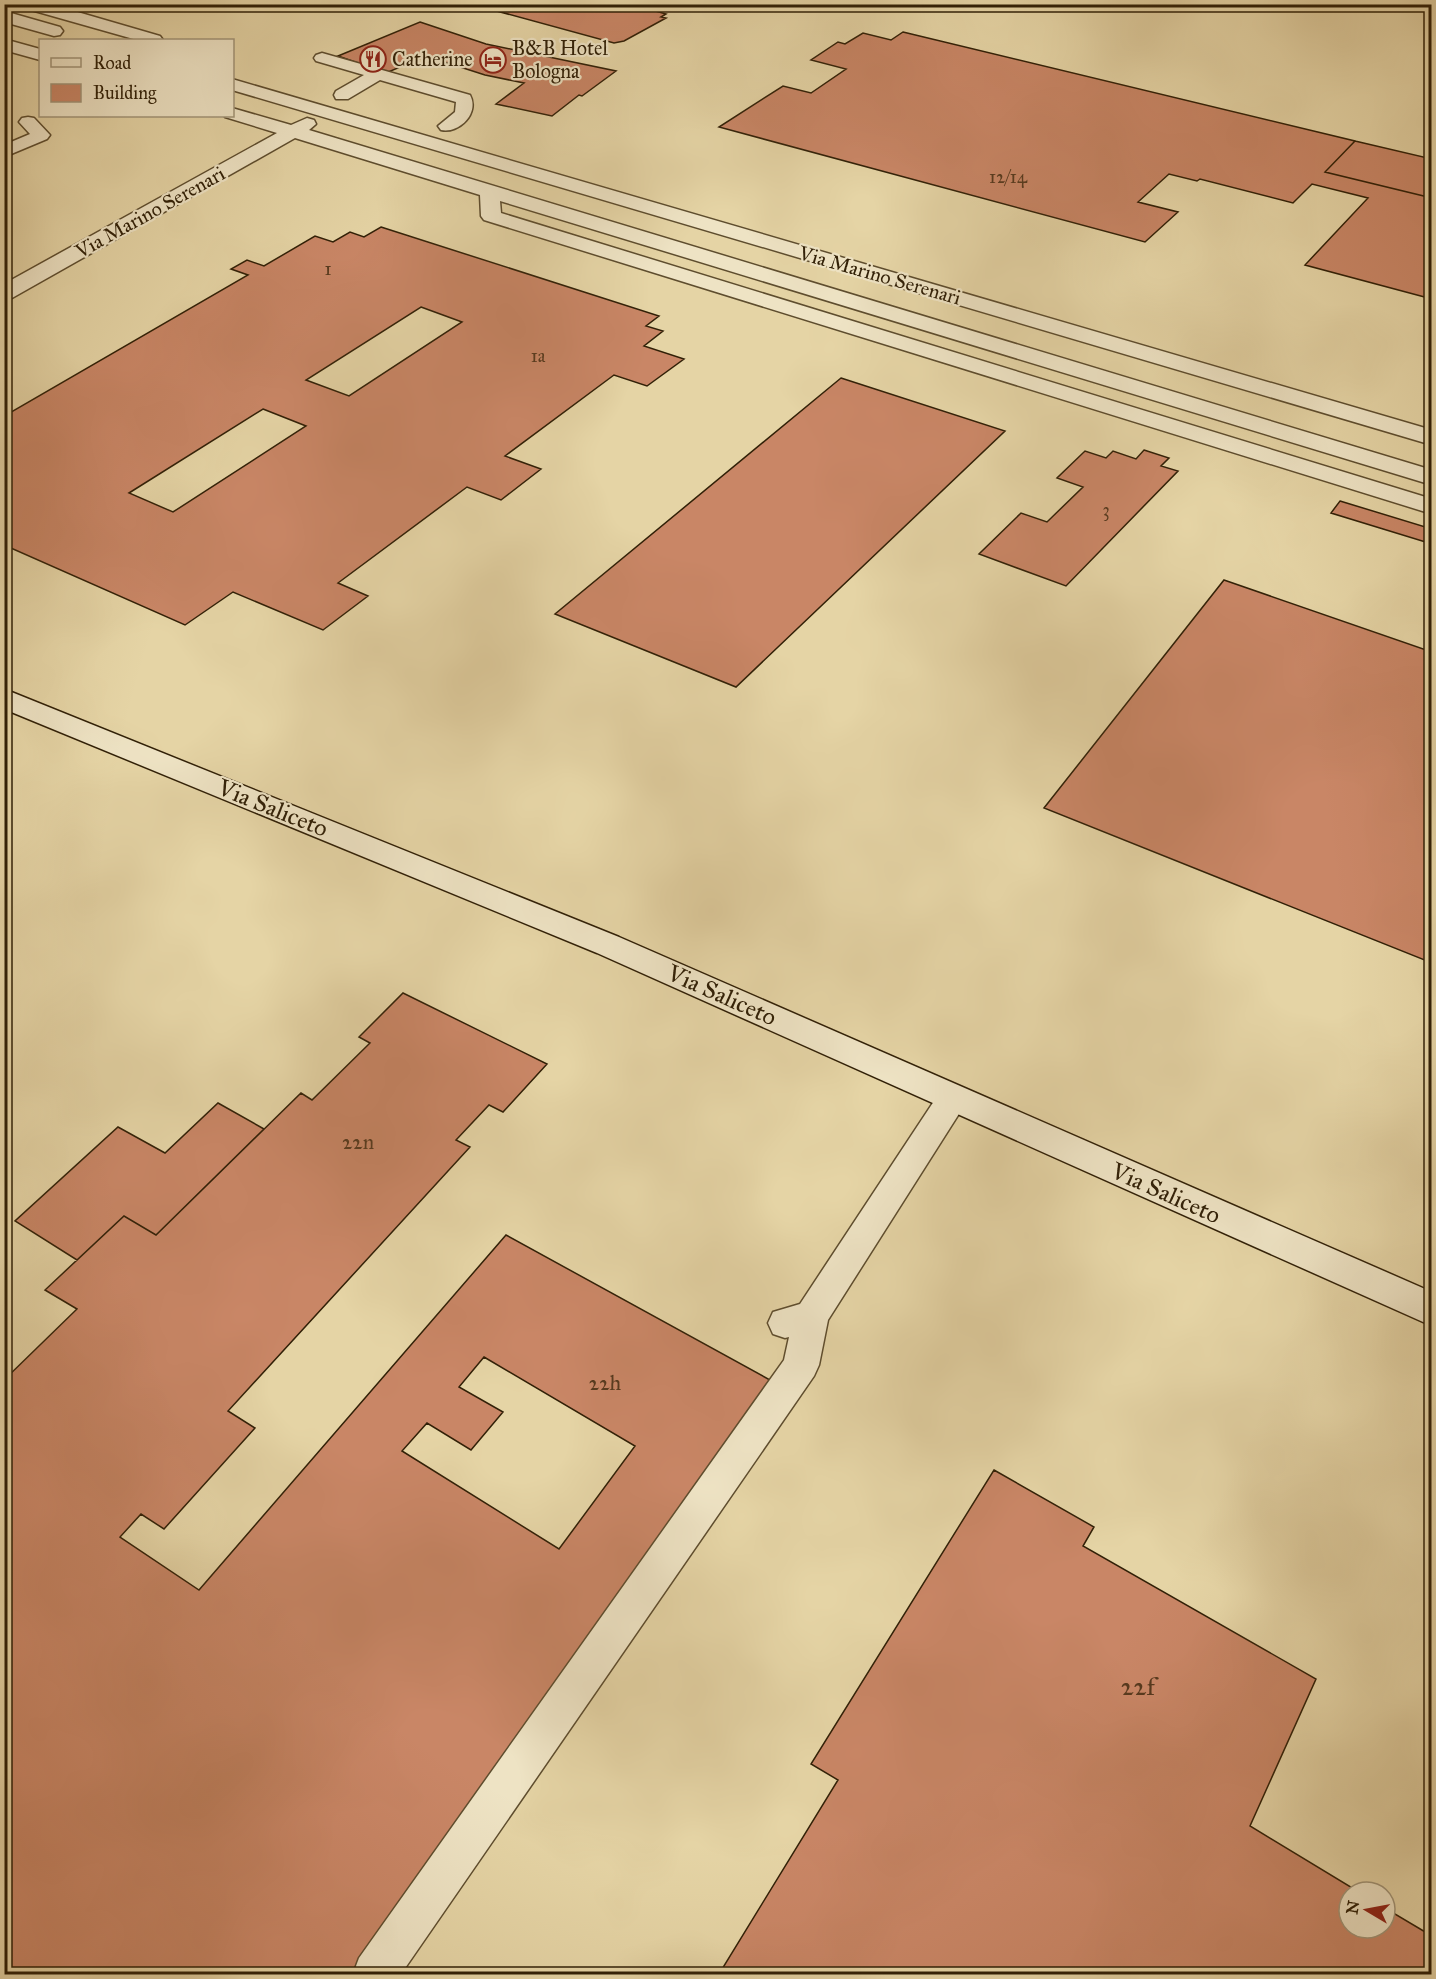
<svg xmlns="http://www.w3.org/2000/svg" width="1436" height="1979" font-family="'IM FELL Great Primer',serif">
  <rect width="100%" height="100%" fill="#e5d4a5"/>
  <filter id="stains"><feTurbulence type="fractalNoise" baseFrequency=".00333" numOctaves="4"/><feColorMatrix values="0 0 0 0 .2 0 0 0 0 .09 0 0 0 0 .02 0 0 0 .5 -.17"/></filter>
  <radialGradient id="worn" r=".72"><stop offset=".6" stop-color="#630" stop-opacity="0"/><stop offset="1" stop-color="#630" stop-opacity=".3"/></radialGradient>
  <path fill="#c98666" stroke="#312007" stroke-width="1.5" fill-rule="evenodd" d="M 471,4 L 631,4 L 666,14 L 661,17 L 666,18 L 624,41 L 614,43 Z
    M 420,22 L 486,44 L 616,71 L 582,96 L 579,95 L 552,116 L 496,104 L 524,83 L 485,75 L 426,56 L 386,73 L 338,56 Z
    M 903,32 L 1355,141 L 1325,172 L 1432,198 L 1432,299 L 1305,265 L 1368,198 L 1312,184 L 1293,203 L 1200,179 L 1197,181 L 1169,174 L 1138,202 L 1178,212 L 1145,242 L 719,127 L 783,86 L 811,93 L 846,69 L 811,60 L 838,42 L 845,44 L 863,33 L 891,40 Z
    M 1355,141 L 1432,159 L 1432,198 L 1325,172 Z
    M 381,227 L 659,316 L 646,326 L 663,331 L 644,346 L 684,359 L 647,386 L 614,375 L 505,456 L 541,469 L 501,500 L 467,487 L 338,583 L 368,596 L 323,630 L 233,592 L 185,625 L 4,545 L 4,412 L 8,414 L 248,275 L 231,269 L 247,260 L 264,266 L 315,236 L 333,242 L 350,232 L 364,237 ZM 421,307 L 462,322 L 349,396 L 306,380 ZM 263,409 L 306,426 L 173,512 L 129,493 Z
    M 841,378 L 1005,431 L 736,687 L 555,614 Z
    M 1144,450 L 1169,458 L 1161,466 L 1178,471 L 1066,586 L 979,554 L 1021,513 L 1047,522 L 1083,487 L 1057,478 L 1085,451 L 1106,458 L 1113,451 L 1136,459 Z
    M 1340,501 L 1432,529 L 1432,544 L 1331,513 Z
    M 1224,580 L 1432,652 L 1432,963 L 1044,808 Z
    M 403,993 L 547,1064 L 503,1112 L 489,1105 L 456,1140 L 470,1147 L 228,1411 L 255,1428 L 164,1529 L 141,1514 L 120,1537 L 199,1590 L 506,1235 L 770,1380 L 352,1974 L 4,1974 L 4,1380 L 77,1309 L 45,1290 L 124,1216 L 156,1235 L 301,1093 L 312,1100 L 370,1043 L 359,1037 ZM 484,1357 L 635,1446 L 559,1549 L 402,1451 L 427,1423 L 471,1450 L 503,1412 L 459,1387 Z
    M 218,1103 L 264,1129 L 156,1235 L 124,1216 L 77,1260 L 15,1221 L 118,1127 L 165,1153 Z
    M 994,1470 L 1094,1527 L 1083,1546 L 1316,1679 L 1250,1826 L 1359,1892 L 1349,1892 L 1349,1928 L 1385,1928 L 1385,1908 L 1432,1936 L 1432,1974 L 719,1974 L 838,1780 L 811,1764 Z"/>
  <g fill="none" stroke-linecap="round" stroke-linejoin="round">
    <g stroke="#5e4d2e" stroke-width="3">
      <path id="service" d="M 322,53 L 470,95 C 480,113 459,134 441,130 L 438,126 L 455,112 L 456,102 L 380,80 L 348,99 L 336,99 L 334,95 L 336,91 L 364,75 L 316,61 L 314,58 L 316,55 Z
        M 28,117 L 34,118 L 50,135 L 47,139 L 4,157 L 4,145 L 30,134 L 19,122 L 22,118 Z
        M 953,1086 L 964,1089 L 969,1098 L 828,1320 L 819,1365 L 814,1376 L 401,1974 L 353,1974 L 359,1958 L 784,1360 L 789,1337 L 785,1338 L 773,1334 L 768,1323 L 773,1312 L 800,1304 L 942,1089 Z"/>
    </g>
    <g stroke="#5e4d2e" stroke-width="3">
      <path id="minor" d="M 22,4 L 50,4 L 160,36 L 163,40 L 137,40 L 24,8 Z
        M 4,11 L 60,27 L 63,31 L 60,35 L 54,36 L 4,22 Z
        M 4,39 L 40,49 L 40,60 L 4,50 Z
        M 232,79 L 1432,430 L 1432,445 L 232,90 Z
        M 232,108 L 291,125 L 307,118 L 314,120 L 316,124 L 309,130 L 1432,470 L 1432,485 L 500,201 L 501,213 L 1432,499 L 1432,514 L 484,220 L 481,216 L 480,195 L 295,138 L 12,298 L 4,299 L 4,284 L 277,133 L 225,117 L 232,116 Z"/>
    </g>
    <g stroke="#312007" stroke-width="3">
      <path id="secondary" d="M 4,689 L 619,937 L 1432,1292 L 1432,1326 L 597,953 L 4,709 Z"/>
    </g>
    <use href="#service" fill="#eee3c4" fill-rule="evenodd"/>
    <use href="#minor" fill="#eee3c4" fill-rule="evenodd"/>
    <use href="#secondary" fill="#eee3c4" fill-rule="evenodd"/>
  </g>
  <defs>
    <g id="restaurant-ring" transform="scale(1.35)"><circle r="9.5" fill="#eee3c4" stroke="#8f2418" stroke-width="1.5"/><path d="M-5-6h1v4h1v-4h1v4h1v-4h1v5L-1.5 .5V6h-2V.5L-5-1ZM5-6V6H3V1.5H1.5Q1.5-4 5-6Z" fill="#8f2418"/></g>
    <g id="hotel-ring" transform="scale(1.35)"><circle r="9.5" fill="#eee3c4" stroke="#8f2418" stroke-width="1.5"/><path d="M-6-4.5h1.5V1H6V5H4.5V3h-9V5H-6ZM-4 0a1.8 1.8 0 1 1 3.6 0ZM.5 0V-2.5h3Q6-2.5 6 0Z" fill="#8f2418"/></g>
  </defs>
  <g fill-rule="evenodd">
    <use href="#restaurant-ring" x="373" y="59"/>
    <use href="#hotel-ring" x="493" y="60"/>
  </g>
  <g text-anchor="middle" stroke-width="4.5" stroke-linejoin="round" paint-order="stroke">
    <g font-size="18" fill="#573a1f">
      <text x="1008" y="183">12/14</text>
      <text x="328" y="275">1</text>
      <text x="538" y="362">1a</text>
      <text x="1106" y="516">3</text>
    </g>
    <g font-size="20" fill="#312007" stroke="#eee3c4" text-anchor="start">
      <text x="512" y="55">B&amp;B Hotel<tspan x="512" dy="23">Bologna</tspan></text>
      <text x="392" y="66">Catherine</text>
    </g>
    <g font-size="20" fill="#312007" stroke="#eee3c4">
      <text transform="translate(150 212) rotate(-29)" y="7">Via Marino Serenari</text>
      <text transform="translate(880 275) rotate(16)" y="7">Via Marino Serenari</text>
    </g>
    <g font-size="21" fill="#573a1f">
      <text x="358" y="1149">22n</text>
      <text x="605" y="1390">22h</text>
    </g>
    <g font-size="24" fill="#312007" stroke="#eee3c4">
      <text transform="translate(273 808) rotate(22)" y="8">Via Saliceto</text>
      <text transform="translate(722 995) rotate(24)" y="8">Via Saliceto</text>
      <text transform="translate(1166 1193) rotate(24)" y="8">Via Saliceto</text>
    </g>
    <g font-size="26" fill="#573a1f">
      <text x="1138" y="1695">22f</text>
    </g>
  </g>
  <rect width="1436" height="1979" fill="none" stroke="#e5d4a5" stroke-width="24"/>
  <rect x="6" y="6" width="1424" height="1967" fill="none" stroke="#312007" stroke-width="3"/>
  <rect x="12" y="12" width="1412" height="1955" fill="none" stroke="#312007" stroke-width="1.5"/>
  <rect x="39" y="39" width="195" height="78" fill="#eee3c4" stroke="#a29578" stroke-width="1.5"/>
  <rect x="51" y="58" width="30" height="9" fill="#eee3c4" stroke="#a29578" stroke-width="1.5"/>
  <text x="93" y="69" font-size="18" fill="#312007">Road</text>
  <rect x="51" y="84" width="30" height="18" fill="#c98666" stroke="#a29578" stroke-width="1.5"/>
  <text x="93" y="99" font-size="18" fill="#312007">Building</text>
  <g transform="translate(1367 1910) rotate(280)"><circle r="28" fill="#eee3c4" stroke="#a29578" stroke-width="1.5"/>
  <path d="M0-4.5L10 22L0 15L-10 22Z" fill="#8f2418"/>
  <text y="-9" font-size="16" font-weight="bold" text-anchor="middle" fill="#312007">N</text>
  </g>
  <rect width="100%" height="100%" filter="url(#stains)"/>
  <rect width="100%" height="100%" fill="url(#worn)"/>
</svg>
